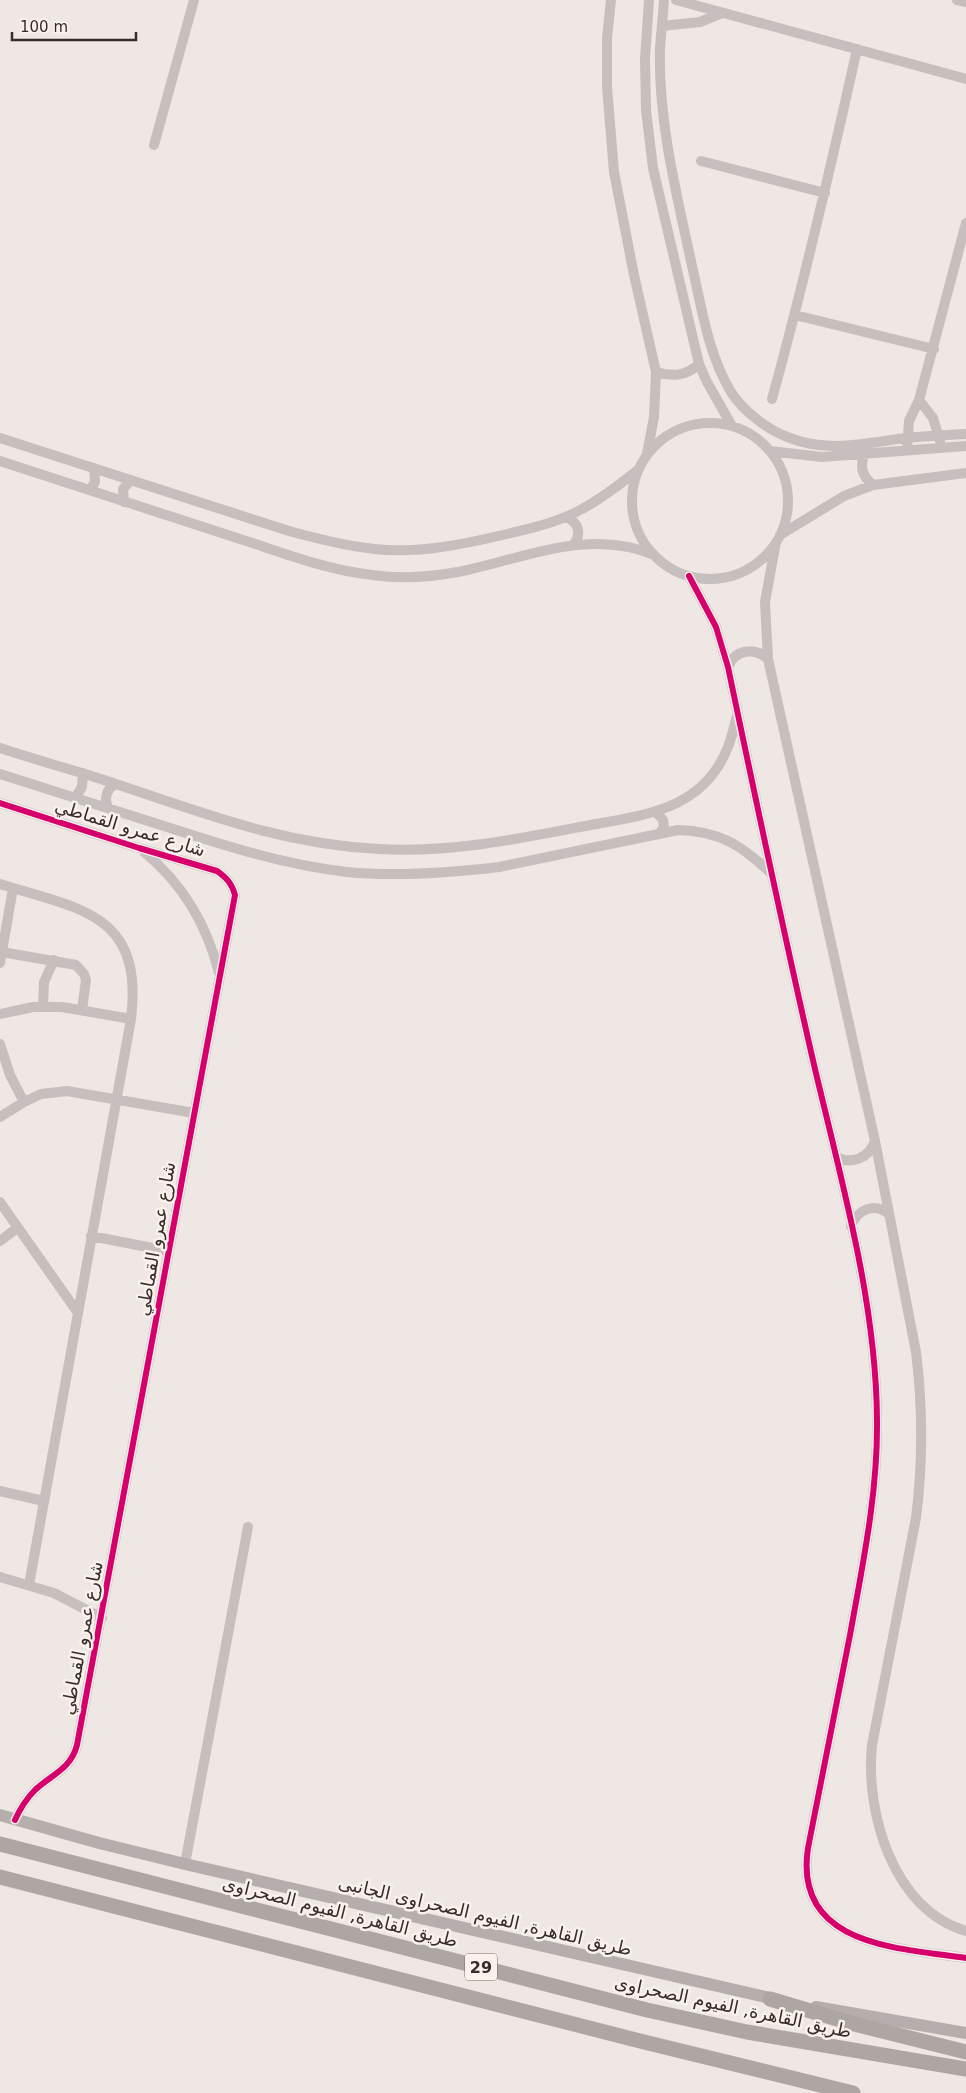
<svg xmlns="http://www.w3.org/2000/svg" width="966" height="2093" font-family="'DejaVu Sans','Noto Sans Arabic',sans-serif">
  <rect width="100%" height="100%" fill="#eee7e4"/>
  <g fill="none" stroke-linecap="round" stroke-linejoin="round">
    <path stroke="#c7bfbd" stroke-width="10" d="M 611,0 L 607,38 L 607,87 L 614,172 L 634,275 L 656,372 L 654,417 L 647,454
      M 649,0 L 645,59 L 646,110 L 653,168 L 699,364 L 707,382 L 732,426
      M 664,0 C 663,16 661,33 660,49 C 658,122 677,195 692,266 C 702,309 708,354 731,392 C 744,412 768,430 790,438 C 828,453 867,443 906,438 C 926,436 946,435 966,434
      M 676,0 L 966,79
      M 957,0 L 966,2
      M 662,26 L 700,22 L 722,13
      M 154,145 L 194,0
      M 701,161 L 825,193
      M 795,315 L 934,349
      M 656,372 C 673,377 686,376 699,364
      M 772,399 C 804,283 831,166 857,49
      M 919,400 L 933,418 L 940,441
      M632 501a78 78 0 1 1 156 0a78 78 0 1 1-156 0Z
      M 0,438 L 289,531 C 318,539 346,546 375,549 C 419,554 464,544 507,534 C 532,528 559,522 582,509 C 603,498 620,484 638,470
      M 907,450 L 909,421 L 919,400 L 966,223
      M 770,451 L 822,457 L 966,446
      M 864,455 C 860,468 862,476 873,485
      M 0,461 C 79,486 158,513 237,538 C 281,552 326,570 372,575 C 400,579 431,577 458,572 C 523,559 589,527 654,555
      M 90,490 L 95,482 L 94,468
      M 124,502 L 123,489 L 131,480
      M 566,517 C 579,522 582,535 573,545
      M 780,535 L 844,496 L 873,485 L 966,473
      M 775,547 L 765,602 L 768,659 L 875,1141 L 916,1352 C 923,1408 923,1462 916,1518 L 872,1745 C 865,1812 893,1910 966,1931
      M 689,576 L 716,627 L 728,667 C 756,801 784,935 815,1069 C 842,1183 876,1302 877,1419 C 878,1492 863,1563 850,1635 C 836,1706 822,1777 808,1848 C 793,1946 898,1948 966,1958
      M 728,667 C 735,649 755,647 768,659
      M 0,748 C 39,761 78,771 116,784 C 206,814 282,844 379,849 C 447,853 513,840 580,827 C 640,815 702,813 728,747 C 732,737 734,726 737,716
      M 0,774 C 56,792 111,809 167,827 C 226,846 285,865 347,872 C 398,877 449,873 499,867 L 678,830 C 721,831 742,846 772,874
      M 75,798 L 82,787 L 83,773
      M 0,803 L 139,848 L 217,871 C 227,878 232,884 235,895 L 77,1745 C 71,1769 51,1775 35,1790 C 26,1799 20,1809 15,1820
      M 108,808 C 104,798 106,789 116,784
      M 656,812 L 663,820 L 664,827 L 660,833
      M 144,852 C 183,884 207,925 219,973
      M 0,884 C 80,909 144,913 131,1019 L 29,1585
      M 2,952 L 76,965 L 84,974 L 86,980 L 82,1010
      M 0,963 L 13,888
      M 43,1006 L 44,982 L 54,960
      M 0,1014 L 33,1007 L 62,1007 L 131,1019
      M 0,1044 L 10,1075 L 24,1102
      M 0,1117 L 24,1102 L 41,1094 L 67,1091 L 194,1113
      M 836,1157 C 852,1165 869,1158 875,1141
      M 0,1202 L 78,1313
      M 851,1226 C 858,1209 874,1202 889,1214
      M 91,1236 L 168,1251
      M 0,1241 L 17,1228
      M 0,1491 L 44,1501
      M 0,1577 L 54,1593 L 102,1618
      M 185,1864 L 248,1527"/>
    <path stroke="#b6aeac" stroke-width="12" d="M 0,1815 L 99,1843 L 185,1864 L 779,2000
      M 816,2007 L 966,2033"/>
    <path stroke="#ada6a3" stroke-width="15" d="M 0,1844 L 647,2010 L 747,2032 L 966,2069
      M 0,1877 L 640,2041 L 853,2093
      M 770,1999 L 854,2024 L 966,2052"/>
    <g stroke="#faf0ec" stroke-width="9">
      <path id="cycleway" d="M 689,576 L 716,627 L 728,667 C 756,801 784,935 815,1069 C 842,1183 876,1302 877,1419 C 878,1492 863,1563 850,1635 C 836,1706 822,1777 808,1848 C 793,1946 898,1948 966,1958
        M 0,803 L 139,848 L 217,871 C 227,878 232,884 235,895 L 77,1745 C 71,1769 51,1775 35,1790 C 26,1799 20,1809 15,1820"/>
    </g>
    <use href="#cycleway" stroke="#d6006c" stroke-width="6"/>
  </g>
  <g text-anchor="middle" stroke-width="5" stroke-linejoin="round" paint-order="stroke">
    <rect fill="#faf0ec" stroke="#726764" stroke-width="1" x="465" y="1953.5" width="32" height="27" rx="4"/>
    <g font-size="16" font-weight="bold" fill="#382c2a">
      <text x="481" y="1973">29</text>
    </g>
    <g font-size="18" fill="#382c2a" stroke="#faf0ec">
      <text transform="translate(130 828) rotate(17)" y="6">شارع عمرو القماطي</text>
      <text transform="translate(156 1239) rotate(-80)" y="6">شارع عمرو القماطي</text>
      <text transform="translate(82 1638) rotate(-79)" y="6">شارع عمرو القماطي</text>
      <text transform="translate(340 1912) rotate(14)" y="6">طريق القاهرة, الفيوم الصحراوى</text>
      <text transform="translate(485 1916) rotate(13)" y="6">طريق القاهرة, الفيوم الصحراوى الجانبى</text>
      <text transform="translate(733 2007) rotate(12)" y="6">طريق القاهرة, الفيوم الصحراوى</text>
    </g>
  </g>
  <path d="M12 32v8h124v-8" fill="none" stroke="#382c2a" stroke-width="2.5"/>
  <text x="20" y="32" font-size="15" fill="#382c2a" stroke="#faf0ec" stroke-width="4" paint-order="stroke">100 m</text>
</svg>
